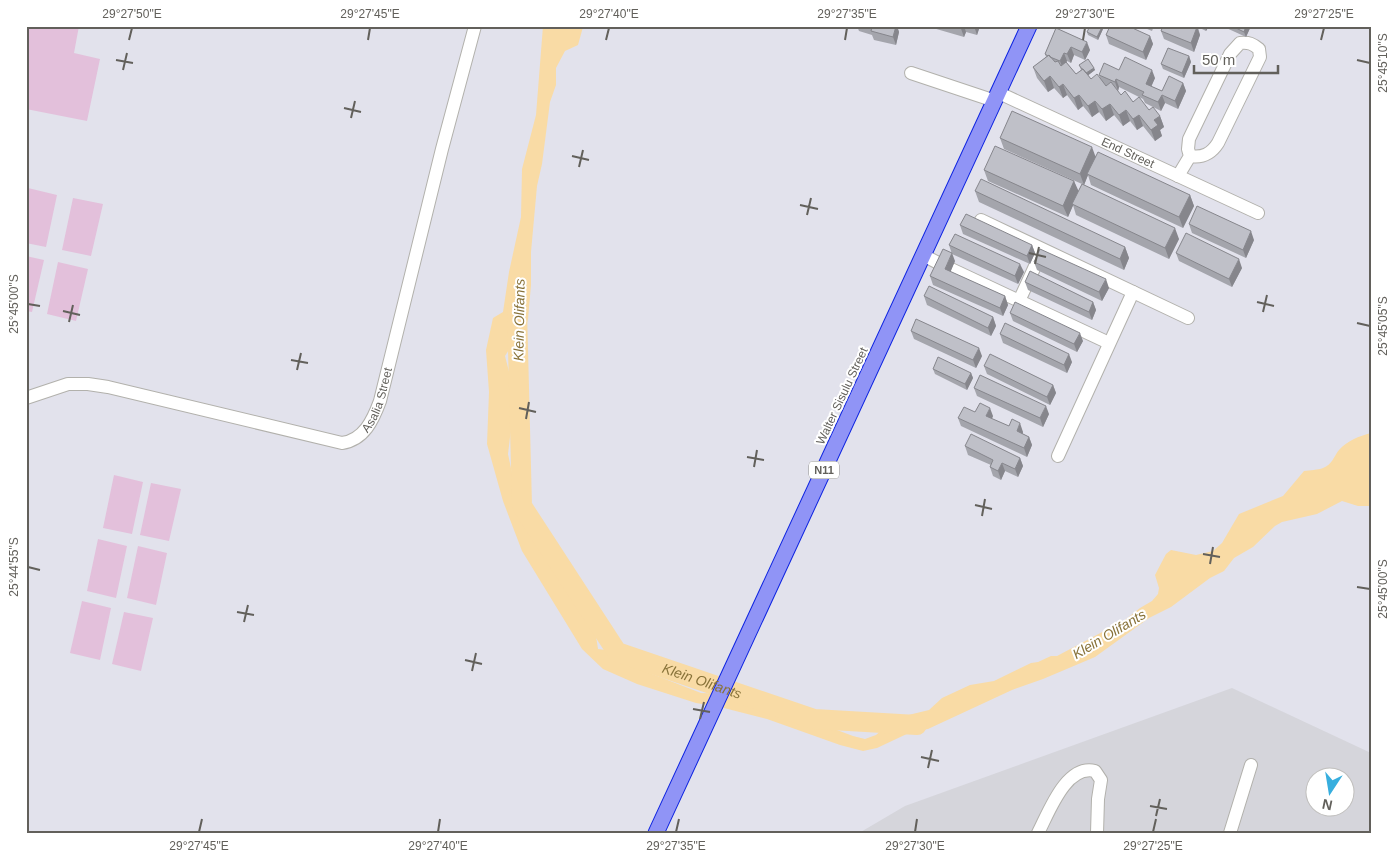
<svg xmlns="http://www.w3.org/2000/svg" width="1397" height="859" font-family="Helvetica,sans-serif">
  <rect width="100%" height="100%" fill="#e2e2ec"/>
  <path fill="#d5d5db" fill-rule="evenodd" d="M 1232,688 L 1371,753 L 1371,833 L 859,833 L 905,806 ZM 1314,776 L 1344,776 L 1344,806 L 1314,806 Z"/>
  <path fill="#e3c0db" d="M 26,26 L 79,26 L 74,53 L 100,59 L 87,121 L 26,109 Z
    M 28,188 L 57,195 L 46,247 L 26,243 L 26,195 Z
    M 73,198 L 103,204 L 91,256 L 62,250 Z
    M 26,256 L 44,260 L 32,312 L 26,311 Z
    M 58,262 L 88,269 L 76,321 L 47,314 Z
    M 114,475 L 143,482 L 132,534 L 103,528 Z
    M 151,483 L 181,489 L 169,541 L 140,535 Z
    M 98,539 L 127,546 L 116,598 L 87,591 Z
    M 138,546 L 167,553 L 156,605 L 127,598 Z
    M 82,601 L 111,608 L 100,660 L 70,653 Z
    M 124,612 L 153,618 L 141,671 L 112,664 Z"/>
  <path fill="#f9dba5" d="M 543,26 L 583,27 L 578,45 L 565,51 L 556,68 L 556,85 L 550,102 L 542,164 L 537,186 L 531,252 L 531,285 L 528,319 L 525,330 L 513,343 L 505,356 L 515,395 L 508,454 L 512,473 L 527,496 L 532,513 L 534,535 L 596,636 L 598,649 L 606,650 L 647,672 L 701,693 L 727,694 L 806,723 L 829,727 L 853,736 L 865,739 L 876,735 L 896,718 L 929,710 L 942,698 L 970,685 L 994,681 L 1031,663 L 1038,662 L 1051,656 L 1057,656 L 1125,620 L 1140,608 L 1152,601 L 1158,594 L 1159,588 L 1155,575 L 1166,554 L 1171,550 L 1196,555 L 1213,551 L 1222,543 L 1239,514 L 1283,496 L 1304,471 C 1310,470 1318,470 1323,468 C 1332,465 1334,456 1339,450 C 1347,441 1359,436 1371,433 L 1371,506 L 1358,506 L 1342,501 L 1317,514 L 1282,522 L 1275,526 L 1253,547 L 1234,558 L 1224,571 L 1210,578 L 1171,607 L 1149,618 L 1095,657 L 1043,679 L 1012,690 L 928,729 L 911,732 L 877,748 L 863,751 L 840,745 L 767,719 L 720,707 L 696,703 L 637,684 L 603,669 L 582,649 L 522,551 L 503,501 L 487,444 L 489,392 L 486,350 L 493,318 L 503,312 L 509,272 L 521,217 L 522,169 L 536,115 Z"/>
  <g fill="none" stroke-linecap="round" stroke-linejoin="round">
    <path stroke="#f9dba5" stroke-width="20" id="s1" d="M 517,310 L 522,506 L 617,652 L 814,719 L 917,725"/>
    <g stroke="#b2b1ac" stroke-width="14">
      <g id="minor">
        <path d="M 911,73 L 995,101"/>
        <path id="s2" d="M 999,93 L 1258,213"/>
        <path d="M 1178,176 L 1190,156 L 1188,149 L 1189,139 L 1230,54 L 1240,43 C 1249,42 1253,44 1259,49 L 1260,57 L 1218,143 C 1211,154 1203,158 1190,156"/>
        <path d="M 981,220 L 1188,318"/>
        <path d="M 923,255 L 942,265"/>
        <path d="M 951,269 L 1109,343"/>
        <path d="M 1019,301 L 1042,251"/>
        <path id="s3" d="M 26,398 L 68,384 L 88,384 L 108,387 L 342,443 C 364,440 373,420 380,401 L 442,149 L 475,26"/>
        <path d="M 1058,456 L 1133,292"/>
        <path d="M 1038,833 C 1049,812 1066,764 1095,771 L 1101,780 L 1098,799 L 1097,833"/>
        <path d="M 1230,833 L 1251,765"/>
      </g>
    </g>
    <g stroke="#0e24e1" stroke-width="17">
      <path id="highway" d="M 656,833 L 1029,26"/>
    </g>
    <use href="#minor" stroke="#fff" stroke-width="12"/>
    <use href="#highway" stroke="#9094f6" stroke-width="15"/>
  </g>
  <path fill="#a4a5ac" d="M 857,26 L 897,26 L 899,32 L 896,45 L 874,40 L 872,35 L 859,31 Z
    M 926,26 L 980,26 L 977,35 L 966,32 L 964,37 Z
    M 1140,26 L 1154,26 L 1152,31 Z
    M 1163,26 L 1209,26 L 1206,31 L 1198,27 L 1200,35 L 1194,52 L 1164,39 L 1161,31 Z
    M 1222,26 L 1251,26 L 1246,37 Z
    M 1102,27 L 1103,29 L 1098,40 L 1088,35 L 1087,32 Z
    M 1056,28 L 1090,50 L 1085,60 L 1074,55 L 1071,63 L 1067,61 L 1066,62 L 1076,74 L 1081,70 L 1079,65 L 1094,68 L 1095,70 L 1088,75 L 1091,79 L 1100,78 L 1099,75 L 1119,70 L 1155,78 L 1151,86 L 1162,91 L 1183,83 L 1186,91 L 1178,109 L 1165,103 L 1161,111 L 1145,103 L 1143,99 L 1119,87 L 1118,91 L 1116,90 L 1121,95 L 1160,116 L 1164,127 L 1160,130 L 1162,136 L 1155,141 L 1143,126 L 1137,130 L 1130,121 L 1123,126 L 1114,115 L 1106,121 L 1099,112 L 1092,117 L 1083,106 L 1078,110 L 1067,95 L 1063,98 L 1054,88 L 1048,92 L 1037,78 L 1033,67 L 1046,57 L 1045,54 Z
    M 1106,35 L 1150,36 L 1153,44 L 1146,60 L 1109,44 Z
    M 1189,56 L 1191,62 L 1184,78 L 1163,69 L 1161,64 Z
    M 1000,138 L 1096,156 L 1190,195 L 1194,206 L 1183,228 L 1091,185 L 1088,175 L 1084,185 L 1179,239 L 1169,259 L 1076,215 L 1073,205 L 1068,217 L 988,181 L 984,170 L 1074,181 L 1078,192 L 1082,184 L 1004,149 Z
    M 975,191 L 1125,247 L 1129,258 L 1124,270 L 979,202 Z
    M 1189,224 L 1254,240 L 1246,258 L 1192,233 Z
    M 960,225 L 1032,245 L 1035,253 L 1030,264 L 963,234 Z
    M 949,245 L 1024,272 L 1018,284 L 952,254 Z
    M 1176,253 L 1242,268 L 1232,287 L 1179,261 Z
    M 955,261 L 950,272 L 1005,296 L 1008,305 L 1003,316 L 933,285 L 930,276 Z
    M 1034,262 L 1109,288 L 1102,301 L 1037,270 Z
    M 1025,282 L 1093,302 L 1096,310 L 1092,320 L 1028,290 Z
    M 924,296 L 993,317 L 996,326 L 991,336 L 927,305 Z
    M 1010,313 L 1083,341 L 1077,352 L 1013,321 Z
    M 911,331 L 982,356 L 976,368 L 914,339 Z
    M 1000,334 L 1072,362 L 1067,373 L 1003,343 Z
    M 984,366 L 1053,385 L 1056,393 L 1050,405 L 987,374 Z
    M 933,369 L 971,373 L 973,378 L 967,390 L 935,374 Z
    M 974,388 L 1049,414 L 1043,427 L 977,396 Z
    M 975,412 L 993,416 L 992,419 L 1023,432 L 1023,434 L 1029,437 L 1032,445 L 1027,457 L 961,426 L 958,418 Z
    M 965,446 L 1020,458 L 1023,466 L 1018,477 L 1005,471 L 1001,480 L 993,476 L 990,467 L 991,465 L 968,455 Z"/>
  <path fill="#86868c" d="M 896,26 L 897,26 L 899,32 L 896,45 L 893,37 Z
    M 960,26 L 964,26 L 966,32 L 964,37 Z
    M 974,26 L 980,26 L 977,35 Z
    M 1205,26 L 1209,26 L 1206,31 Z
    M 1246,26 L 1251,26 L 1246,37 L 1244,32 Z
    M 1102,27 L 1103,29 L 1098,40 L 1097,37 Z
    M 1197,27 L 1200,35 L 1194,52 L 1191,43 Z
    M 1150,36 L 1153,44 L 1146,60 L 1143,52 Z
    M 1087,42 L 1090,50 L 1085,60 L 1082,52 Z
    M 1071,47 L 1074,55 L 1071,63 L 1067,54 Z
    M 1064,53 L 1067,61 L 1063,69 L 1060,61 Z
    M 1189,56 L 1191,62 L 1184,78 L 1182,73 Z
    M 1094,68 L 1095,70 L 1086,77 L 1085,74 Z
    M 1152,70 L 1155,78 L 1149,92 L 1146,84 Z
    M 1050,76 L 1054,88 L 1048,92 L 1044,81 Z
    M 1116,79 L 1119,87 L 1118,91 L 1115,82 Z
    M 1183,83 L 1186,91 L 1178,109 L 1175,101 Z
    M 1063,84 L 1067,95 L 1063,98 L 1059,87 Z
    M 1079,95 L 1083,106 L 1078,110 L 1074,98 Z
    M 1162,95 L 1165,103 L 1161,111 L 1158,102 Z
    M 1095,101 L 1099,112 L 1092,117 L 1088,106 Z
    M 1110,104 L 1114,115 L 1106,121 L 1102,109 Z
    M 1126,110 L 1130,121 L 1123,126 L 1119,115 Z
    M 1139,115 L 1143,126 L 1137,130 L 1133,119 Z
    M 1160,116 L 1164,127 L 1160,130 L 1162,136 L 1155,141 L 1151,130 L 1154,120 Z
    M 1092,147 L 1096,158 L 1087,174 L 1088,175 L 1084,185 L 1080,174 Z
    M 1074,181 L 1079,192 L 1068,217 L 1063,206 Z
    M 1190,195 L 1194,206 L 1183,228 L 1179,217 Z
    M 1175,228 L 1179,239 L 1169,259 L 1165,248 Z
    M 1251,231 L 1254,240 L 1246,258 L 1243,250 Z
    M 1032,245 L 1035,253 L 1030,264 L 1027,256 Z
    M 1125,247 L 1129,258 L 1124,270 L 1120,259 Z
    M 952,253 L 955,261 L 948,278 L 945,269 Z
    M 1239,259 L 1242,268 L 1232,287 L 1229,279 Z
    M 1020,264 L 1024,272 L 1018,284 L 1015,276 Z
    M 1106,279 L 1109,288 L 1102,301 L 1099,292 Z
    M 1005,296 L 1008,305 L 1003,316 L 1000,308 Z
    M 1093,302 L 1096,310 L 1092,320 L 1089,312 Z
    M 993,317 L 996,326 L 991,336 L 988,328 Z
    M 1080,333 L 1083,341 L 1077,352 L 1074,344 Z
    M 979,348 L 982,356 L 976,368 L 973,360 Z
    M 1069,354 L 1072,362 L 1067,373 L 1064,365 Z
    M 971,373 L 973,378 L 967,390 L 965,384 Z
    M 1053,385 L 1056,393 L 1050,405 L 1047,397 Z
    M 1046,406 L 1049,414 L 1043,427 L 1040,418 Z
    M 990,408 L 993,416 L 989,424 L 986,416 Z
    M 1020,423 L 1023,432 L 1020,440 L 1017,431 Z
    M 1029,437 L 1032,445 L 1027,457 L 1024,448 Z
    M 1020,458 L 1023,466 L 1018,477 L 1015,469 Z
    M 1002,463 L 1005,471 L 1001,480 L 998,471 Z"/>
  <path fill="#bfc0c8" stroke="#86868c" d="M 870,26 L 896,26 L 893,37 L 871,31 L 872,27 Z
    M 1090,26 L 1102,27 L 1097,37 L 1087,32 Z
    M 1110,26 L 1128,26 L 1150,36 L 1143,52 L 1106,35 Z
    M 1163,26 L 1196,26 L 1197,27 L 1191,43 L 1161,31 Z
    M 1232,26 L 1246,26 L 1244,32 Z
    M 1056,28 L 1087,42 L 1082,52 L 1071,47 L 1067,54 L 1064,53 L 1060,61 L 1050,57 L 1049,55 L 1048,56 L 1045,54 Z
    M 1168,48 L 1189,56 L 1182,73 L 1161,64 Z
    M 1049,55 L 1055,62 L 1058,61 L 1061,66 L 1066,62 L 1076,74 L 1083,69 L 1091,79 L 1097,74 L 1106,86 L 1111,82 L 1121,95 L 1125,91 L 1133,102 L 1139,97 L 1149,110 L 1153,107 L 1160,116 L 1154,120 L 1158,125 L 1151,130 L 1139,115 L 1133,119 L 1126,110 L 1119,115 L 1110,104 L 1102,109 L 1095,101 L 1088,106 L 1079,95 L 1074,98 L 1063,84 L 1059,87 L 1050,76 L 1044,81 L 1033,67 Z
    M 1125,57 L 1152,70 L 1146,84 L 1162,91 L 1169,76 L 1183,83 L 1175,101 L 1162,95 L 1158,102 L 1142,95 L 1144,92 L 1116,79 L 1115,82 L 1099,75 L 1104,63 L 1119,70 Z
    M 1088,59 L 1094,68 L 1086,73 L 1083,69 L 1082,69 L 1079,65 Z
    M 1012,111 L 1092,147 L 1080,174 L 1000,138 Z
    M 995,146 L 1074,181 L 1063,206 L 984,170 Z
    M 1098,152 L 1190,195 L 1179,217 L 1087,174 Z
    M 981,179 L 1125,247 L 1120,259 L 975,191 Z
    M 1082,184 L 1175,228 L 1165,248 L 1072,204 Z
    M 1197,206 L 1251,231 L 1243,250 L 1189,224 Z
    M 966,214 L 1032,245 L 1027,256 L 960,225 Z
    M 1186,233 L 1239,259 L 1229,279 L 1176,253 Z
    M 955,234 L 1020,264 L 1015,276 L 949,245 Z
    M 943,249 L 952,253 L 945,269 L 1005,296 L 1000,308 L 930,276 Z
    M 1040,249 L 1106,279 L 1099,292 L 1034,262 Z
    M 1030,271 L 1093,302 L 1089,312 L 1025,282 Z
    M 929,286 L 993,317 L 988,328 L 924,296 Z
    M 1015,302 L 1080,333 L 1074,344 L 1010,313 Z
    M 916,319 L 979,348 L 973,360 L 911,331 Z
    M 1005,323 L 1069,354 L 1064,365 L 1000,334 Z
    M 990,354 L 1053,385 L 1047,397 L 984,366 Z
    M 938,357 L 971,373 L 965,384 L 933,369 Z
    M 980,375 L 1046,406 L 1040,418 L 974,388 Z
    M 980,403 L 990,408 L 986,416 L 1009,426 L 1012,419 L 1020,423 L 1017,431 L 1029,437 L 1024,448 L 958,418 L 964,407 L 975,412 Z
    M 971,434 L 1020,458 L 1015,469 L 1002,463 L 998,471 L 990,467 L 993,460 L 965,446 Z"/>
  <path fill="none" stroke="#62605b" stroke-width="2" d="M 129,40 L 132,28M 368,40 L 370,28M 606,40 L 609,28M 845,40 L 847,28M 1083,40 L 1085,28M 1321,40 L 1324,28M 116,60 L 133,63M 1357,60 L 1370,63M 123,70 L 127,53M 344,108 L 361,112M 351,118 L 355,101M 572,156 L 589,160M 579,167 L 583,150M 800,205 L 818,209M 807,215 L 811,198M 1029,253 L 1046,257M 1035,264 L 1039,247M 1257,302 L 1274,306M 28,304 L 40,306M 63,311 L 80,315M 1263,312 L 1267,295M 69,322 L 73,305M 1357,323 L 1370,326M 291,360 L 308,363M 297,370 L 301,353M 519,408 L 536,412M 526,419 L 529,402M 747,457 L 764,460M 754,467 L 757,450M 975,505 L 992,509M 982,516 L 985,499M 1203,554 L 1220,557M 1210,564 L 1213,547M 28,567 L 40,570M 1357,587 L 1370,589M 237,612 L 254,615M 244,622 L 248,605M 465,660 L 482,664M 472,671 L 476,653M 693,709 L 710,712M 700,719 L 704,702M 921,757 L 939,761M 928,768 L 932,750M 1150,806 L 1167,809M 1156,816 L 1160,799M 199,832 L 202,819M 438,832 L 440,819M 676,832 L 679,819M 915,832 L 917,819M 1153,832 L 1156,819"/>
  <g text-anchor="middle" stroke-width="4" stroke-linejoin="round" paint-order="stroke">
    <rect fill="#fff" stroke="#91908c" stroke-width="1" x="809" y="461.5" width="30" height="17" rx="4"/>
    <g font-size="11" font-weight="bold" fill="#62605b">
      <text x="824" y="474">N11</text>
    </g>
    <g font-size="12" fill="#62605b" stroke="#fff">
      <text dy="4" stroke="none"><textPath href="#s2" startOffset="142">End Street</textPath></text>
      <text transform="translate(842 396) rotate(-65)" y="4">Walter Sisulu Street</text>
      <text dy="4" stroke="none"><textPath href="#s3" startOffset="385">Asalia Street</textPath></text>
    </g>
    <g font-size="14" font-style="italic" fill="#887239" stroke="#fff">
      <text transform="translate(519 320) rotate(-89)" y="5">Klein Olifants</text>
      <text transform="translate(1109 634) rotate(-31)" y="5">Klein Olifants</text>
      <text dy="5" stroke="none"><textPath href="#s1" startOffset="460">Klein Olifants</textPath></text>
    </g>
  </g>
  <rect width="1397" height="859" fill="none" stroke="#ffffff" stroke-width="55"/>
  <g transform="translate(1330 792) rotate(192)"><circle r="24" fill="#ffffff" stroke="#c0bfbd"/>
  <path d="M0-4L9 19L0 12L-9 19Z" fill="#37aede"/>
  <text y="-8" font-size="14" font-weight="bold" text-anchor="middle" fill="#62605b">N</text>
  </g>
  <path d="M1194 65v8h84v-8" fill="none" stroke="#62605b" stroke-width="2.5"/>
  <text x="1202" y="65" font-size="15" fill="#62605b" stroke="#ffffff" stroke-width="4" paint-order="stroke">50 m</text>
  <rect x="28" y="28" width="1342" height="804" fill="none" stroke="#62605b" stroke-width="2"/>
  <g font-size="12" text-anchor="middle" fill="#62605b">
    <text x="132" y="18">29°27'50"E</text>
    <text x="370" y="18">29°27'45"E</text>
    <text x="609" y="18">29°27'40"E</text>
    <text x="847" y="18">29°27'35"E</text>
    <text x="1085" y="18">29°27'30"E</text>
    <text x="1324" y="18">29°27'25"E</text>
    <text transform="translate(1383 63) rotate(-90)" y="4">25°45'10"S</text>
    <text transform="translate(14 304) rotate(-90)" y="4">25°45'00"S</text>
    <text transform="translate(1383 326) rotate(-90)" y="4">25°45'05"S</text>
    <text transform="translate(14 567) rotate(-90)" y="4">25°44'55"S</text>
    <text transform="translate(1383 589) rotate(-90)" y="4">25°45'00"S</text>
    <text x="199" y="850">29°27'45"E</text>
    <text x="438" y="850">29°27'40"E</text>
    <text x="676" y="850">29°27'35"E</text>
    <text x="915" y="850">29°27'30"E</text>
    <text x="1153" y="850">29°27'25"E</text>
  </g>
</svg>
